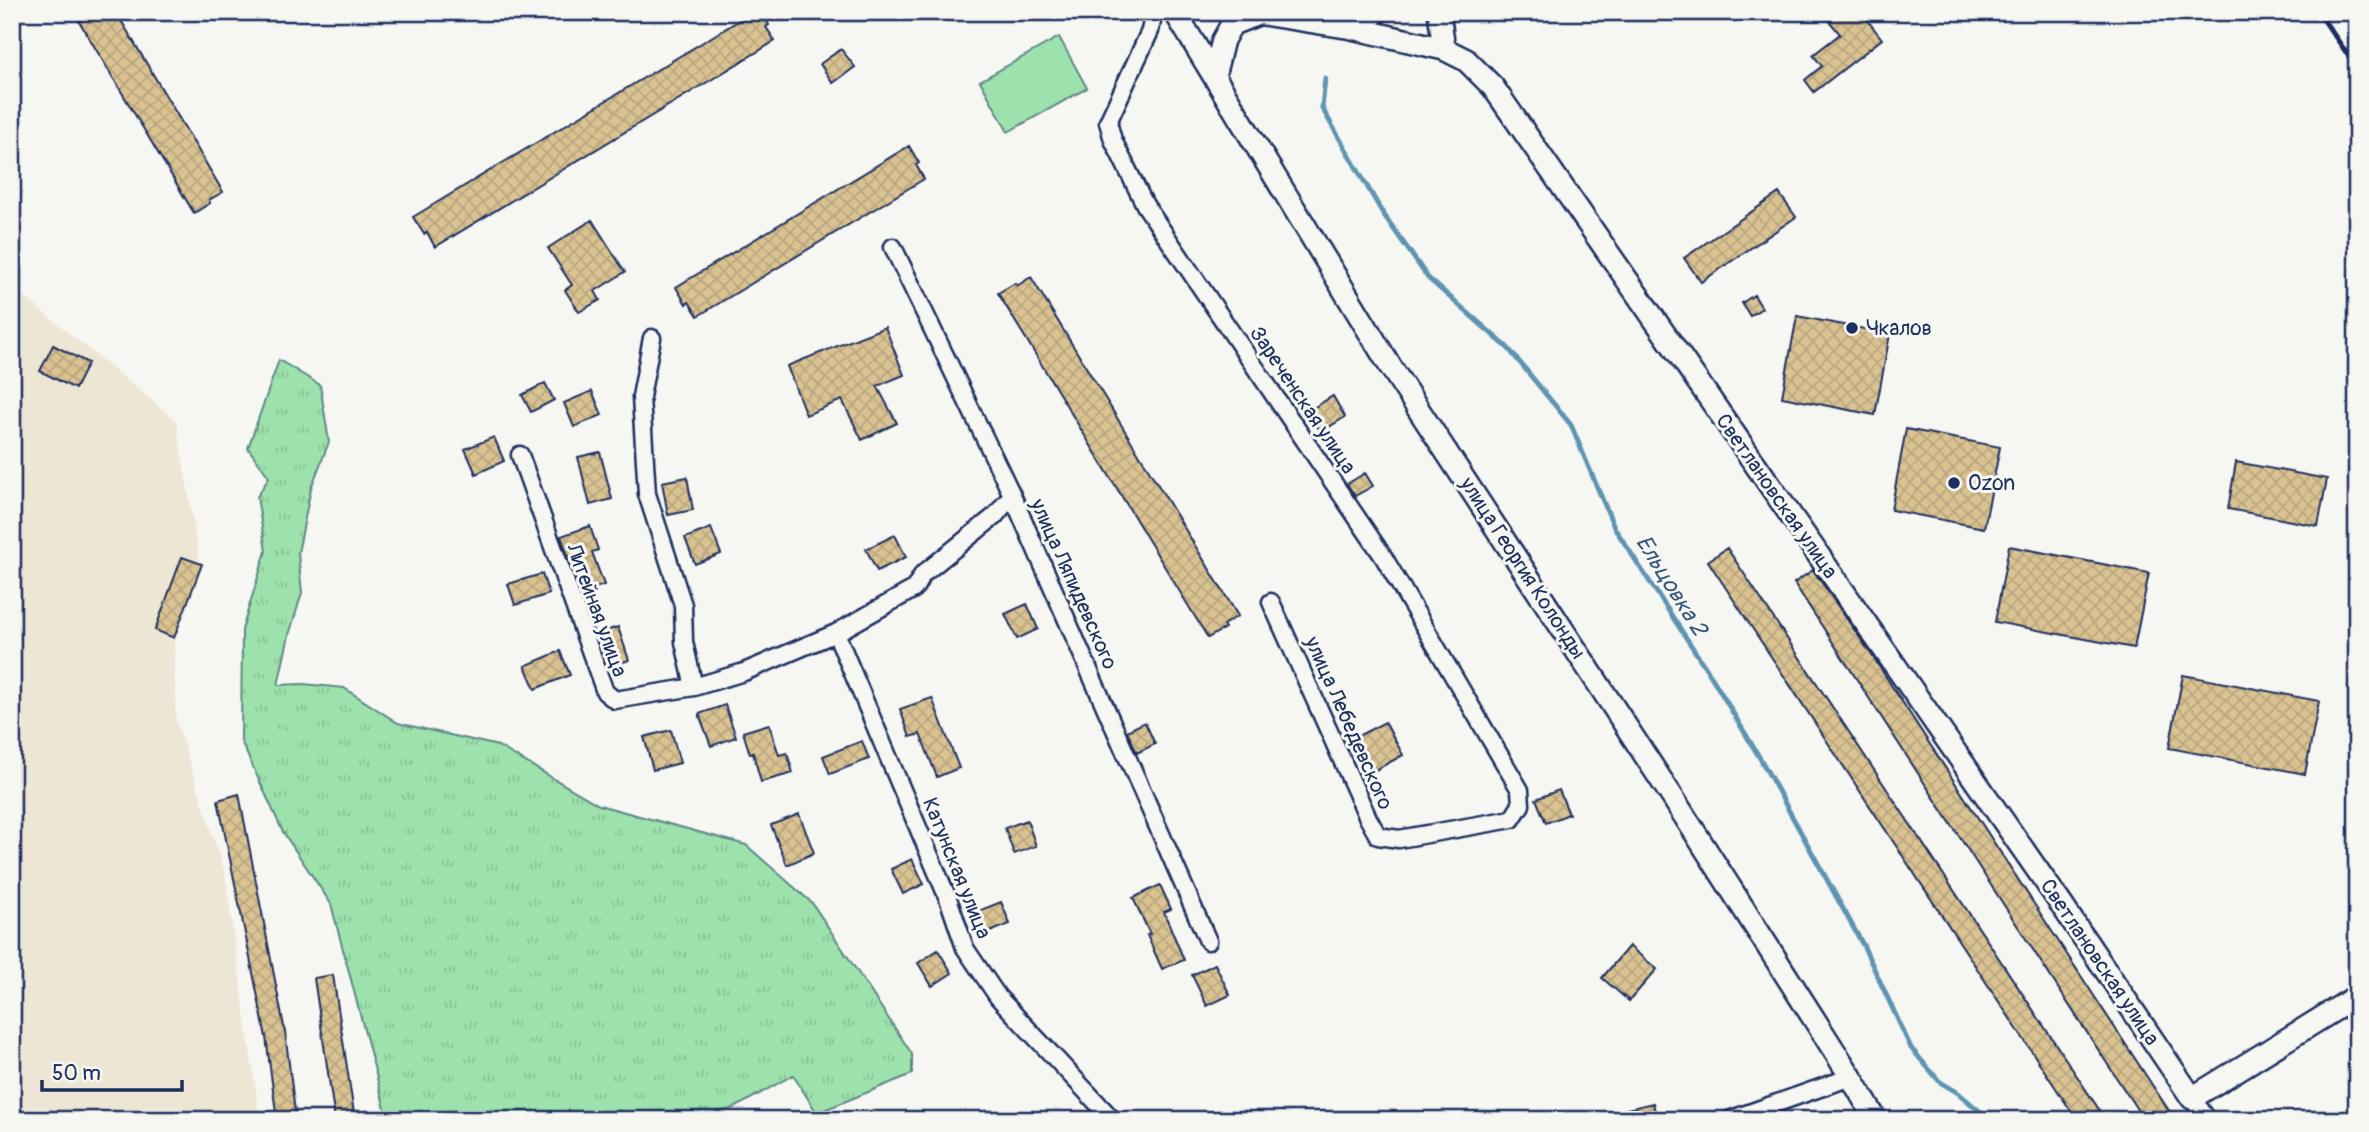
<svg xmlns="http://www.w3.org/2000/svg" width="2369" height="1132" font-family="Pangolin,sans-serif">
  <defs>
    <pattern id="grass-tufts" width="24" height="20" patternUnits="userSpaceOnUse" patternTransform="scale(1.75)"><rect width="24" height="20" fill="#9de2ad"/><path d="M3 7l-1-3M5 7V3M7 7l1-3M15 17l-1-3M17 17v-4M19 17l1-3" fill="none" stroke="#87c297"/></pattern>
    <pattern id="building-cross-hatch" width="8" height="8" patternUnits="userSpaceOnUse" patternTransform="scale(1.75)"><rect width="8" height="8" fill="#dac291"/><path d="M0 0l8 8M0 8l8-8" fill="none" stroke="#baa77f"/></pattern>
  </defs>
  <rect width="100%" height="100%" fill="#f6f6f2"/>
  <filter id="ink" filterUnits="userSpaceOnUse"><feTurbulence type="fractalNoise" baseFrequency=".0143" numOctaves="2"/><feDisplacementMap in="SourceGraphic" scale="14" xChannelSelector="R" yChannelSelector="G"/><feConvolveMatrix kernelMatrix="1 2 1 2 8 2 1 2 1" color-interpolation-filters="sRGB"/></filter>
  <g filter="url(#ink)">
    <path fill="#eee6d5" d="M 12,287 L 176,420 L 200,563 L 174,642 L 176,720 L 225,873 L 260,1120 L 12,1120 Z"/>
    <path fill="url(#grass-tufts)" stroke="#5c8886" stroke-width="2" d="M 279,360 L 320,385 L 329,442 L 311,488 L 298,553 L 302,593 L 289,635 L 278,685 L 303,684 L 344,688 L 398,723 L 498,746 L 599,805 L 746,845 L 812,903 L 912,1054 L 912,1074 L 817,1113 L 793,1075 L 734,1108 L 689,1120 L 388,1120 L 331,904 L 283,832 L 241,741 L 242,630 L 266,551 L 257,497 L 269,477 L 248,448 Z"/>
    <path fill="#9de2ad" stroke="#5c8886" stroke-width="2" d="M 1059,37 L 1087,88 L 1008,132 L 980,81 Z"/>
    <g fill="none" stroke-linecap="round" stroke-linejoin="round">
      <path stroke="#5e94b1" stroke-width="5" d="M 1325,78 L 1322,108 L 1382,212 L 1428,278 L 1508,348 L 1571,425 L 1614,527 L 1711,676 L 1761,760 L 1863,945 L 1911,1048 L 1940,1082 L 1957,1092 L 1990,1120"/>
    </g>
    <path fill="url(#building-cross-hatch)" stroke="#1b2f5e" stroke-width="2" d="M 77,12 L 116,12 L 223,192 L 209,200 L 210,203 L 194,213 L 79,21 L 81,20 Z
      M 753,12 L 761,12 L 769,25 L 766,27 L 775,41 L 435,247 L 427,232 L 424,234 L 413,217 Z
      M 1822,12 L 1861,12 L 1882,39 L 1814,92 L 1805,80 L 1822,66 L 1813,55 L 1840,34 Z
      M 841,49 L 855,67 L 833,83 L 820,64 Z
      M 909,146 L 919,163 L 916,165 L 924,179 L 698,316 L 689,302 L 686,304 L 676,287 Z
      M 1779,193 L 1796,217 L 1701,282 L 1684,258 Z
      M 592,220 L 625,272 L 595,291 L 600,300 L 579,312 L 565,290 L 572,285 L 548,248 Z
      M 1031,277 L 1238,616 L 1223,625 L 1225,628 L 1208,638 L 998,293 L 1015,283 L 1017,286 Z
      M 1754,295 L 1762,308 L 1750,316 L 1742,303 Z
      M 1797,316 L 1890,334 L 1875,415 L 1782,397 Z
      M 885,327 L 904,375 L 877,386 L 897,423 L 862,440 L 842,400 L 806,415 L 787,366 Z
      M 53,345 L 88,363 L 75,389 L 40,371 Z
      M 545,383 L 554,400 L 531,412 L 522,395 Z
      M 592,391 L 602,415 L 574,427 L 564,403 Z
      M 1333,396 L 1345,417 L 1321,432 L 1308,411 Z
      M 1906,429 L 2000,447 L 1984,528 L 1891,510 Z
      M 494,437 L 504,461 L 476,474 L 465,449 Z
      M 600,452 L 612,499 L 590,505 L 578,457 Z
      M 2236,462 L 2327,479 L 2318,526 L 2228,509 Z
      M 1365,473 L 1373,486 L 1355,496 L 1347,484 Z
      M 687,477 L 693,510 L 668,515 L 662,482 Z
      M 590,526 L 598,550 L 592,552 L 604,585 L 581,593 L 561,536 Z
      M 711,528 L 721,554 L 695,564 L 685,538 Z
      M 895,535 L 906,557 L 877,571 L 866,549 Z
      M 2009,546 L 2149,573 L 2134,648 L 1995,622 Z
      M 1727,548 L 2106,1120 L 2077,1120 L 1708,561 Z
      M 182,557 L 202,564 L 174,638 L 155,630 Z
      M 1813,570 L 1871,654 L 2175,1120 L 2144,1120 L 1794,583 Z
      M 542,574 L 549,594 L 515,605 L 508,584 Z
      M 1027,604 L 1038,629 L 1017,639 L 1005,614 Z
      M 618,627 L 629,660 L 607,667 L 596,634 Z
      M 560,651 L 570,675 L 535,689 L 525,666 Z
      M 2183,675 L 2319,701 L 2305,774 L 2169,748 Z
      M 932,698 L 959,768 L 937,777 L 920,734 L 910,737 L 900,709 Z
      M 725,705 L 736,737 L 711,746 L 699,714 Z
      M 1145,722 L 1155,744 L 1137,753 L 1127,731 Z
      M 1385,722 L 1403,755 L 1372,772 L 1354,738 Z
      M 769,724 L 779,755 L 787,753 L 793,773 L 761,782 L 753,753 L 750,754 L 743,732 Z
      M 671,730 L 680,763 L 653,770 L 644,737 Z
      M 862,741 L 869,759 L 830,774 L 823,756 Z
      M 1559,790 L 1569,814 L 1546,823 L 1536,799 Z
      M 239,794 L 285,1032 L 296,1120 L 277,1120 L 266,1037 L 218,800 Z
      M 799,814 L 814,853 L 787,865 L 771,825 Z
      M 1027,820 L 1036,846 L 1014,854 L 1005,828 Z
      M 912,859 L 924,884 L 903,894 L 891,869 Z
      M 1160,885 L 1171,909 L 1164,912 L 1184,960 L 1162,969 L 1147,935 L 1150,934 L 1133,898 Z
      M 1001,902 L 1010,924 L 985,934 L 976,912 Z
      M 1629,946 L 1657,969 L 1629,1001 L 1602,978 Z
      M 938,950 L 952,973 L 932,986 L 918,963 Z
      M 1215,964 L 1230,995 L 1207,1006 L 1192,975 Z
      M 333,975 L 355,1120 L 335,1120 L 314,978 Z
      M 1653,1103 L 1657,1120 L 1607,1120 L 1606,1114 Z"/>
    <g fill="none" stroke-linecap="round" stroke-linejoin="round">
      <g stroke="#1b2f5e" stroke-width="21">
        <path id="street" d="M 1154,12 L 1150,31 L 1108,122 L 1113,140 L 1145,205 L 1383,556 L 1520,790 L 1521,805 L 1512,819 L 1399,839 L 1378,836 L 1368,818 L 1271,602
          M 893,247 L 1012,495 L 1208,941
          M 652,338 L 641,397 L 647,494 L 683,605 L 684,642 L 694,687
          M 520,455 L 605,692 L 615,700 L 694,687 L 744,672 L 836,633 L 914,589 L 923,574 L 995,516 L 1012,495
          M 836,633 L 949,901 L 965,948 L 998,997 L 1113,1120
          M 2192,1098 L 2208,1120
          M 1729,1120 L 1851,1077"/>
      </g>
      <g stroke="#1b2f5e" stroke-width="26">
        <path id="secondary" d="M 1175,12 L 1390,366 L 1673,798 L 1851,1077 L 1876,1120
          M 1250,12 L 1352,28 L 1444,49 L 1466,60 L 1493,87 L 2061,904 L 2192,1098 L 2357,996
          M 1439,12 L 1444,49
          M 1352,28 L 1377,12
          M 1214,76 L 1223,40 L 1232,24 L 1258,14"/>
      </g>
      <use href="#street" stroke="#f6f6f2" stroke-width="16"/>
      <use href="#secondary" stroke="#f6f6f2" stroke-width="21"/>
      <path stroke="#1b2f5e" stroke-width="5" d="M 2318,12 L 2357,68"/>
    </g>
  </g>
  <g fill="#1b2f5e" stroke="#f6f6f2" stroke-width="2.5">
    <circle cx="1852" cy="328" r="7"/>
    <circle cx="1954" cy="483" r="7"/>
  </g>
  <g text-anchor="middle" stroke-width="6" stroke-linejoin="round" paint-order="stroke">
    <g font-size="21" fill="#1b2f5e" stroke="#f6f6f2" text-anchor="start">
      <text x="1866" y="335">Чкалов</text>
      <text x="1968" y="490">Ozon</text>
    </g>
    <g font-size="21" fill="#1b2f5e" stroke="#f6f6f2">
      <text transform="translate(1303 400) rotate(56)" y="7">Зареченская улица</text>
      <text transform="translate(1777 496) rotate(55)" y="7">Светлановская улица</text>
      <text transform="translate(1523 568) rotate(57)" y="7">улица Георгия Колонды</text>
      <text transform="translate(1074 584) rotate(66)" y="7">улица Ляпидевского</text>
      <text transform="translate(597 610) rotate(70)" y="7">Литейная улица</text>
      <text transform="translate(1349 723) rotate(66)" y="7">улица Лебедевского</text>
      <text transform="translate(957 868) rotate(68)" y="7">Катунская улица</text>
      <text transform="translate(2100 962) rotate(56)" y="7">Светлановская улица</text>
    </g>
    <g font-size="23" font-style="italic" fill="#375981" stroke="#f6f6f2">
      <text transform="translate(1672 585) rotate(58)" y="8">Ельцовка 2</text>
    </g>
  </g>
  <rect width="2369" height="1132" fill="none" stroke="#f6f6f2" stroke-width="42"/>
  <rect x="21" y="21" width="2327" height="1090" fill="none" stroke="#1b2f5e" stroke-width="2.5" filter="url(#ink)"/>
  <path d="M42 1080v10h140v-10" fill="none" stroke="#1b2f5e" stroke-width="3.5"/>
  <text x="52" y="1080" font-size="21" fill="#1b2f5e" stroke="#f6f6f2" stroke-width="5" paint-order="stroke">50 m</text>
</svg>
